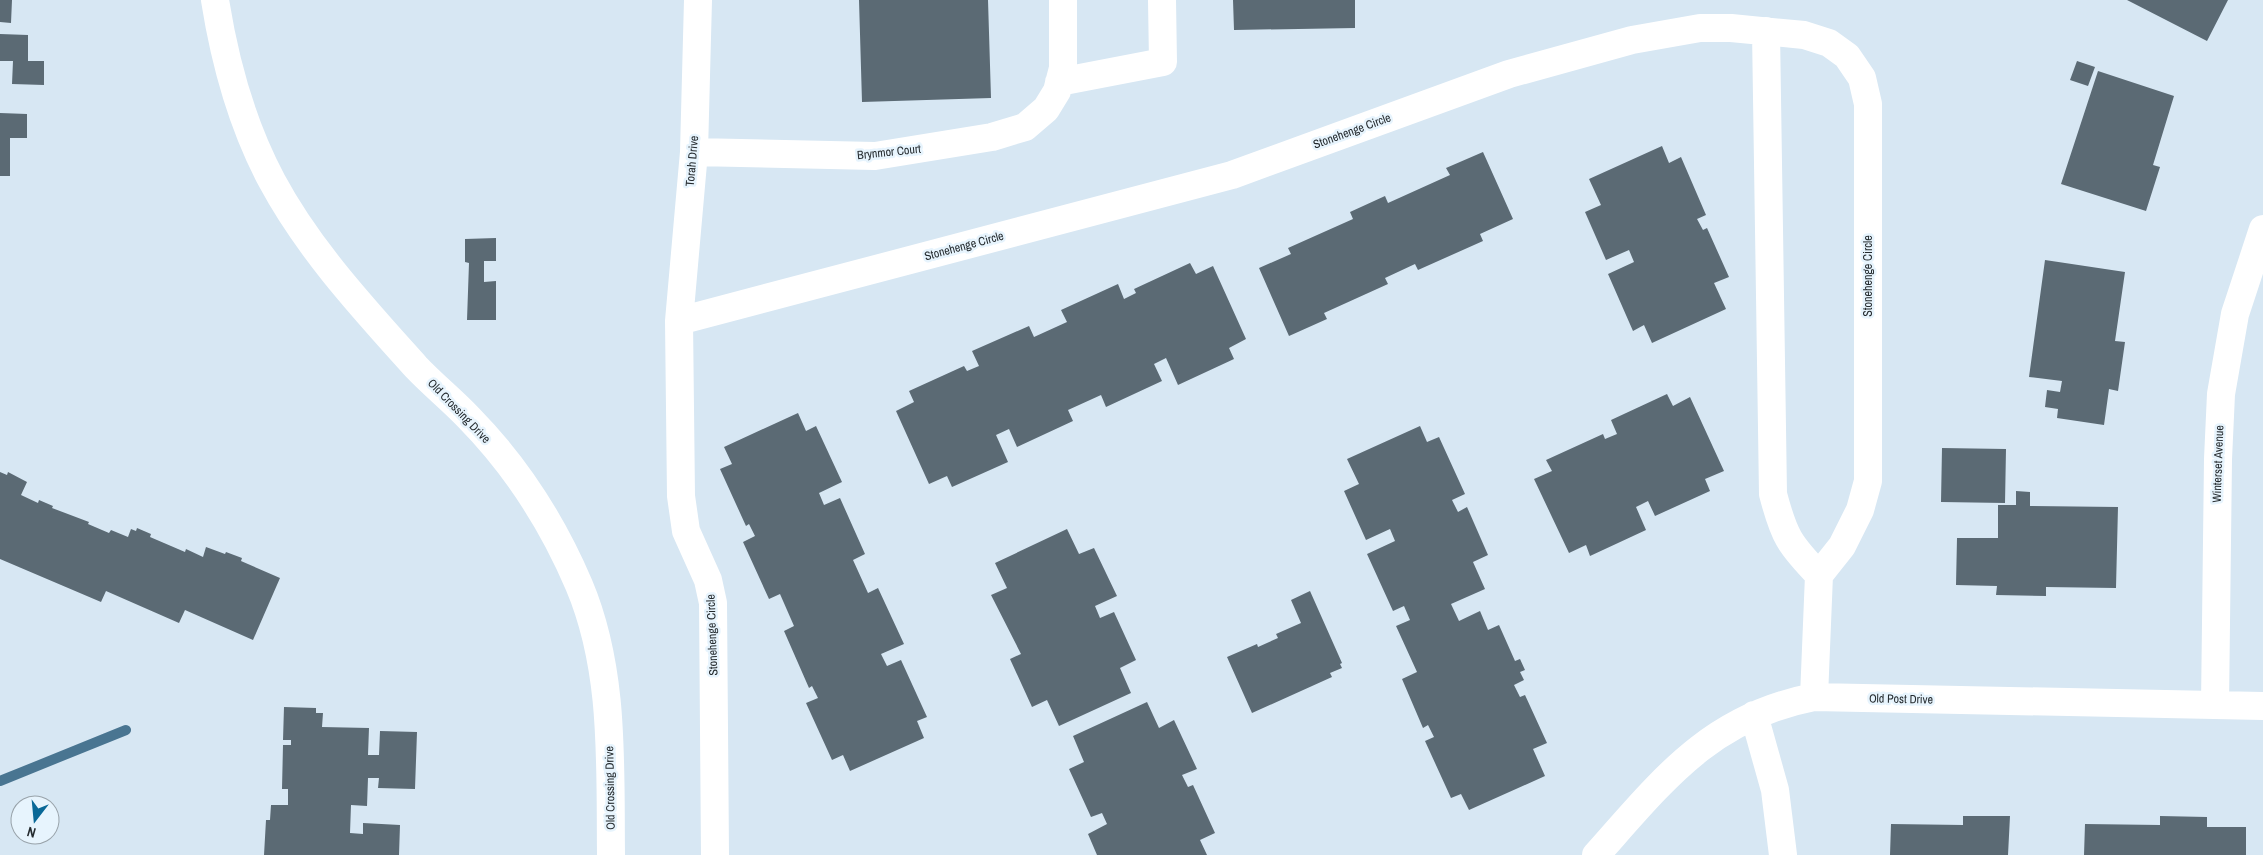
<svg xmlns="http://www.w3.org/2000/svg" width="2263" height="855" font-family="'Archivo Narrow',sans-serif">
  <rect width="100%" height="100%" fill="#d7e7f3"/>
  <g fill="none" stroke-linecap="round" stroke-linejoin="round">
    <path stroke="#497591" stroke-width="10" d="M 0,781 L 126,730"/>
  </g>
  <path fill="#5b6a74" d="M 0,0 L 12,0 L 11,23 L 0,22 Z
    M 859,0 L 988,0 L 991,98 L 862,102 Z
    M 1233,0 L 1355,0 L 1355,28 L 1234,30 Z
    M 2127,0 L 2228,0 L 2207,41 Z
    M 0,34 L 28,35 L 28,61 L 44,61 L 44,85 L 12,84 L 13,61 L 0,61 Z
    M 2077,61 L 2095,67 L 2088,86 L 2070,80 Z
    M 2098,71 L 2174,96 L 2153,165 L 2160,167 L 2146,211 L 2061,184 Z
    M 0,113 L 27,114 L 27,138 L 10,138 L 10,176 L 0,176 Z
    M 1662,146 L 1669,163 L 1681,157 L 1706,215 L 1697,219 L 1703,230 L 1707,228 L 1729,277 L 1714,283 L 1726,309 L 1652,343 L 1644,325 L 1633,331 L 1608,274 L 1634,262 L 1629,250 L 1606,260 L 1585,212 L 1601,205 L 1589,179 Z
    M 1483,152 L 1513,219 L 1480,234 L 1483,241 L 1418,270 L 1415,264 L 1385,278 L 1388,284 L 1324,313 L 1327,319 L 1289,336 L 1259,268 L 1291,254 L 1288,248 L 1353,219 L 1350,212 L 1385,196 L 1388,203 L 1450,175 L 1446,168 Z
    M 496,238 L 496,261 L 484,261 L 484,282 L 496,281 L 496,320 L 467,320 L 469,263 L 465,262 L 465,239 Z
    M 2045,260 L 2125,272 L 2115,341 L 2125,342 L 2118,391 L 2109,389 L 2104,425 L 2057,418 L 2058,409 L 2045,407 L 2047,390 L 2060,392 L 2062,381 L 2029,377 Z
    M 1190,263 L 1196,274 L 1213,266 L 1246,339 L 1229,348 L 1234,359 L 1178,385 L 1166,358 L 1154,364 L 1162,381 L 1106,407 L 1101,395 L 1068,410 L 1073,421 L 1017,447 L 1009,429 L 996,435 L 1008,462 L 952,487 L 947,476 L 929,484 L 896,411 L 914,402 L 909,391 L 964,366 L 967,371 L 979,366 L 972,351 L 1029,326 L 1034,337 L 1067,322 L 1061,310 L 1118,284 L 1124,299 L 1136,293 L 1134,289 Z
    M 1667,394 L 1673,406 L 1690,397 L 1724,471 L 1705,479 L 1710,491 L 1655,516 L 1648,501 L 1636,507 L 1646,530 L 1590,556 L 1586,545 L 1569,553 L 1534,479 L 1552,471 L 1546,460 L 1603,434 L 1605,439 L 1617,434 L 1611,420 Z
    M 798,413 L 806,431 L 816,426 L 842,482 L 819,493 L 824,505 L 840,498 L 865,554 L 853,560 L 868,593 L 878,588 L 904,644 L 881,654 L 887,666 L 901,660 L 927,717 L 917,721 L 924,738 L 850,771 L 843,755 L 832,760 L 806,703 L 818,698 L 812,686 L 809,688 L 784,631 L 794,626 L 780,594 L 769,599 L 743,542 L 755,536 L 749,524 L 746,526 L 720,469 L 732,464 L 724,447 Z
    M 1420,426 L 1427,442 L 1439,437 L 1465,494 L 1452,500 L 1458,512 L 1467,507 L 1488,555 L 1473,562 L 1485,589 L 1451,604 L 1459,621 L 1480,611 L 1488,630 L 1499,625 L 1515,661 L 1520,659 L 1525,670 L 1520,672 L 1524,680 L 1514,685 L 1520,697 L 1525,695 L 1547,743 L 1533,749 L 1545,776 L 1469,810 L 1461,794 L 1451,798 L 1425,741 L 1434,737 L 1428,725 L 1423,728 L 1402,679 L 1417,672 L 1396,626 L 1410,620 L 1404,606 L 1393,611 L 1367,554 L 1395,541 L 1390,529 L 1366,540 L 1344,491 L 1359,484 L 1347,459 Z
    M 1942,448 L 2006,449 L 2005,503 L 1941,502 Z
    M 0,472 L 7,475 L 8,472 L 27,482 L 21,495 L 38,503 L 39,500 L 53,506 L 52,508 L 89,522 L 88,524 L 109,533 L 111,530 L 128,537 L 131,529 L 136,531 L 137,528 L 151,534 L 150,537 L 185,552 L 186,549 L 203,557 L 206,547 L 225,554 L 226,552 L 242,558 L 241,561 L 280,578 L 253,640 L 185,610 L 179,623 L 106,591 L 101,602 L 0,559 Z
    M 2016,491 L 2030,492 L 2030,506 L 2118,507 L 2116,588 L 2046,587 L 2046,596 L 1996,595 L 1997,586 L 1956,585 L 1957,538 L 1998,538 L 1998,505 L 2016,505 Z
    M 1067,529 L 1079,554 L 1094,548 L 1117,596 L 1095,606 L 1100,618 L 1114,612 L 1136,660 L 1120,668 L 1131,693 L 1059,726 L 1047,700 L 1032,707 L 1010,659 L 1021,654 L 991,595 L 1007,588 L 995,563 Z
    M 1310,591 L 1342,663 L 1340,664 L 1342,668 L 1330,673 L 1332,677 L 1252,713 L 1227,657 L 1257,644 L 1258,647 L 1278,638 L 1276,634 L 1301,623 L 1291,600 Z
    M 1147,702 L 1159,728 L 1174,720 L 1197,769 L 1182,775 L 1188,787 L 1193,785 L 1215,833 L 1200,840 L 1207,855 L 1097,855 L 1088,834 L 1107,824 L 1102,813 L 1091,817 L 1069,769 L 1084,762 L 1073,736 Z
    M 284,707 L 316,708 L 316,713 L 323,713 L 322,727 L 369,728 L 368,755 L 379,755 L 380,731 L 417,732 L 415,789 L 378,788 L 379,778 L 368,778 L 367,806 L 351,805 L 350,833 L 363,834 L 363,823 L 400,825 L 399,855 L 264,855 L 266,820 L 270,820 L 271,805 L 288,805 L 288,789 L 282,789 L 283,745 L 291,745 L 291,740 L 283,740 Z
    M 1963,816 L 2010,816 L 2008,855 L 1890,855 L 1891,824 L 1963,825 Z
    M 2160,816 L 2207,817 L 2207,827 L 2246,827 L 2246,855 L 2084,855 L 2085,824 L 2160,825 Z"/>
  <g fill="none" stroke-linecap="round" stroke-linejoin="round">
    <path stroke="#fff" stroke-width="28" d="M 215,0 C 225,63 242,125 272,181 C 309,250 364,309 416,367 C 433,385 452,400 469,418 C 515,465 553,524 579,585 C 615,670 610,764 611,855
      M 698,0 L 694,152 L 679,321 L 681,496 L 686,531 L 708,580 L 713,603 L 715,855
      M 1766,31 L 1773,494 C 1784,536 1789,544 1819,575
      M 1059,82 L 1163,62 L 1162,0
      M 694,152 L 875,156 L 992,137 L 1025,127 L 1046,109 L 1057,91 L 1063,68 L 1063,0
      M 679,321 L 1232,175 L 1509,74 L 1632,40 L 1700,28 L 1731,28 L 1804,35 L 1829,43 L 1847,56 L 1862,78 L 1868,104 L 1868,481 L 1860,510 L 1842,546 L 1819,575 L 1814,697
      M 2215,705 L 2218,459 L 2221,394 L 2235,314 L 2263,229
      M 1754,715 L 1775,790 L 1783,855
      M 1596,855 C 1662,781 1710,717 1814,697 L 2263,706"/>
  </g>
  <g text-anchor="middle" stroke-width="5" stroke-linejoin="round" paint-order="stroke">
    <g font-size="12" fill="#242a2e" stroke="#e7f4fd">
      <text transform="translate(1352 131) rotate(-20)" y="4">Stonehenge Circle</text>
      <text transform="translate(889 152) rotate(-6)" y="4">Brynmor Court</text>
      <text transform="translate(692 161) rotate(-85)" y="4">Torah Drive</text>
      <text transform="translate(964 246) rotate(-15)" y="4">Stonehenge Circle</text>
      <text transform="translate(1868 276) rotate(-90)" y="4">Stonehenge Circle</text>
      <text transform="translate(459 411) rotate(46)" y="4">Old Crossing Drive</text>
      <text transform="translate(2218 464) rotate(-88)" y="4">Winterset Avenue</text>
      <text transform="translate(712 635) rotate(-92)" y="4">Stonehenge Circle</text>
      <text transform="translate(1901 699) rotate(1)" y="4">Old Post Drive</text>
      <text transform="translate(610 788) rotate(-91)" y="4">Old Crossing Drive</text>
    </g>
  </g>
  <g transform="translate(35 820) rotate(196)"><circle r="24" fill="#e7f4fd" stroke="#99a3aa"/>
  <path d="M0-4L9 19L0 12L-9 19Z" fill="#096897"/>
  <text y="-8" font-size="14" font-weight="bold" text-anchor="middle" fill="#242a2e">N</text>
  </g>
</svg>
